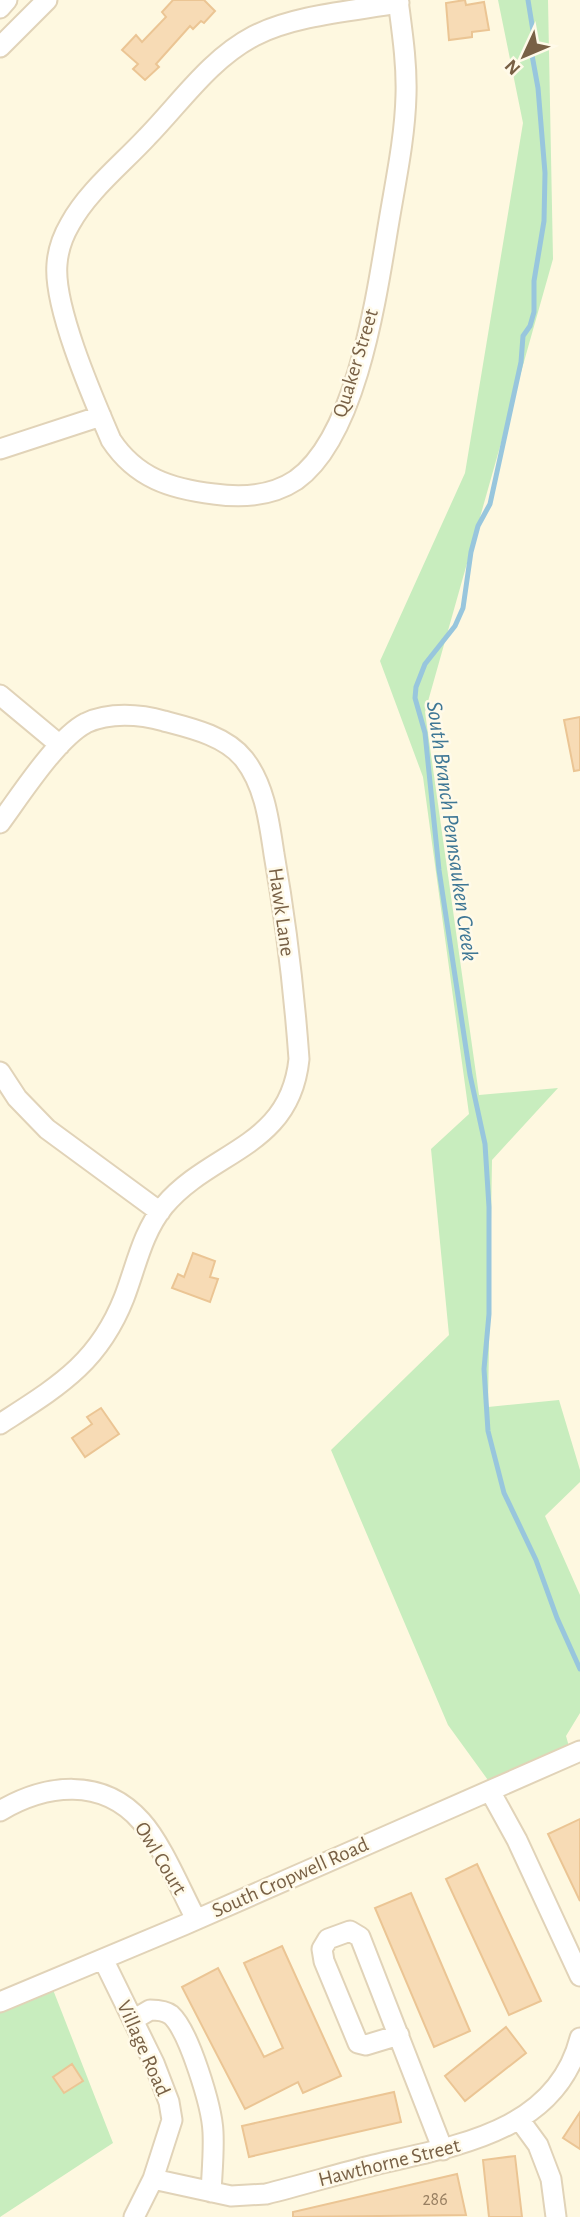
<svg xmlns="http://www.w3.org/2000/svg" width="580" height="2217" font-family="'Alegreya Sans',sans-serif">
  <rect width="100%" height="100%" fill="#fef8e0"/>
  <path fill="#c8edbe" d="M 498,0 L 548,0 L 553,259 L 425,712 L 479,1095 L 558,1088 L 492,1160 L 488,1407 L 559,1400 L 580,1470 L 580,1482 L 545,1516 L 580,1595 L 580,1713 L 566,1736 L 572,1757 L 493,1787 L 448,1725 L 331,1450 L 449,1335 L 431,1149 L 469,1114 L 423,777 L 380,661 L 465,473 L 523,123 Z
    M 50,1982 L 113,2143 L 0,2217 L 0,2002 Z"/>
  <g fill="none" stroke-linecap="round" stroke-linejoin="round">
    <path stroke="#98c6dd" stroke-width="5" d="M 528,0 L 534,37 L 532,55 L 538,88 L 545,173 L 544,221 L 534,281 L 534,312 L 530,326 L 523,336 L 521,362 L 490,504 L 478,526 L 471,552 L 463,608 L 455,626 L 425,664 L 416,687 L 415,698 L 425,733 L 439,870 L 470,1075 L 485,1144 L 489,1207 L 489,1314 L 484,1369 L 488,1431 L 504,1493 L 536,1560 L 557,1618 L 580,1669"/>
  </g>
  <path fill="#f7dbb5" stroke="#ebc594" stroke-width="2" d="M 173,0 L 204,0 L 215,11 L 204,23 L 201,21 L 193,29 L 190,26 L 156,64 L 159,67 L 145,80 L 133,69 L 138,64 L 122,50 L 136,35 L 142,42 L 166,17 L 162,12 Z
    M 465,0 L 466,5 L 484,2 L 489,30 L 472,32 L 472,37 L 449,40 L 446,3 Z
    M 580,717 L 580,770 L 574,771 L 564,720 Z
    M 193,1253 L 215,1261 L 210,1277 L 218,1279 L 210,1302 L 172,1288 L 178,1274 L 184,1277 Z
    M 101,1408 L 119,1434 L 85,1457 L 72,1438 L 92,1424 L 87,1417 Z
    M 580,1819 L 580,1901 L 548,1834 Z
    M 477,1864 L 541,2001 L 509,2015 L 446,1879 Z
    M 411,1893 L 470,2031 L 434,2047 L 375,1908 Z
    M 282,1946 L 341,2076 L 303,2093 L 298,2082 L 245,2109 L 182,1987 L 218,1968 L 264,2057 L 283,2048 L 244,1963 Z
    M 506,2027 L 526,2053 L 465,2101 L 445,2076 Z
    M 72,2064 L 83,2081 L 64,2093 L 53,2077 Z
    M 394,2092 L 401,2122 L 249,2157 L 242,2126 Z
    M 580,2112 L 580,2149 L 563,2138 Z
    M 515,2156 L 522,2217 L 489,2217 L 483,2160 Z
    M 457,2174 L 466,2215 L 293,2217 L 293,2212 Z"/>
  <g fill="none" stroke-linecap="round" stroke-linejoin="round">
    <g stroke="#e1d3b8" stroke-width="23">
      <path id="minor" d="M 398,0 C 402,31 407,63 406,95 C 405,137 396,179 389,221 C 377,292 358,436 296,480 C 272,496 242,498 214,494 C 171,489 136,478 111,440 C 93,398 53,307 57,264 C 58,250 63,236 70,224 C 88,191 121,165 147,137 C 181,102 210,59 254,36 C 295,15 353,11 399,3
        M 0,8 L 7,0
        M 0,47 L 47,0
        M 0,449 L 101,416
        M 0,695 L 60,745
        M 0,823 C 20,796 57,738 86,723 C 109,712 140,714 164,721 C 191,728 226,736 244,759 C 265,786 269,821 274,854 C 286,922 294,990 299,1059 C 290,1148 211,1150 164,1206 C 142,1233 136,1267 124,1298 C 98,1364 57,1387 0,1424
        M 0,1072 L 17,1098 L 47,1129 L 160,1212
        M 490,1791 L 517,1840 L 580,1976
        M 0,1811 C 46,1784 102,1777 141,1821 C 162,1844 181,1891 196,1919
        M 103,1959 L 154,2063 L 169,2102 L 172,2120 L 153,2179 L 134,2217
        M 0,2002 L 184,1925 L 580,1751
        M 133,2020 L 150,2010 C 157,2010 166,2011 171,2015 C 189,2031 212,2107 213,2132 C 214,2152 212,2172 211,2192
        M 399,2035 L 366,2045 L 358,2043 L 324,1961 L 322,1949 L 328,1939 L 350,1931 L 360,1937 L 443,2150
        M 519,2119 L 538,2145 L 551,2179 L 556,2217
        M 153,2179 L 231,2196 L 266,2194 C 302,2185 338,2174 374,2165 C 453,2146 556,2133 580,2038"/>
    </g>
    <use href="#minor" stroke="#fff" stroke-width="19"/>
  </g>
  <g text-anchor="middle" stroke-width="5" stroke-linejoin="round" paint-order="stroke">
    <g font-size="18" fill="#987f61">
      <text x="435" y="2205">286</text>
    </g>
    <g font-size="21" fill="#786045" stroke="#fffae9">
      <text transform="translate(355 363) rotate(-73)" y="7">Quaker Street</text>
      <text transform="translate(282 912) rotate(82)" y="7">Hawk Lane</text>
      <text transform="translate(161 1858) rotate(59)" y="7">Owl Court</text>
      <text transform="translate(290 1877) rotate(-24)" y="7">South Cropwell Road</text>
      <text transform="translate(144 2048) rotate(66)" y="7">Village Road</text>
      <text transform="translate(389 2162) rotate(-14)" y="7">Hawthorne Street</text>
    </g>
    <g font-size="23" font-style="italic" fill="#3f7795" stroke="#fffae9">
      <text transform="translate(453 831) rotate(82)" y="8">South Branch Pennsauken Creek</text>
    </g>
  </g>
  <g transform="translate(524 56) rotate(226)" stroke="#fffae9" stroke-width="5" paint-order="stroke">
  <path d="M0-5L12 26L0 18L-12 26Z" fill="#786045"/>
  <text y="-10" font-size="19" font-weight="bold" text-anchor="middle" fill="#786045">N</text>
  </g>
</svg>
